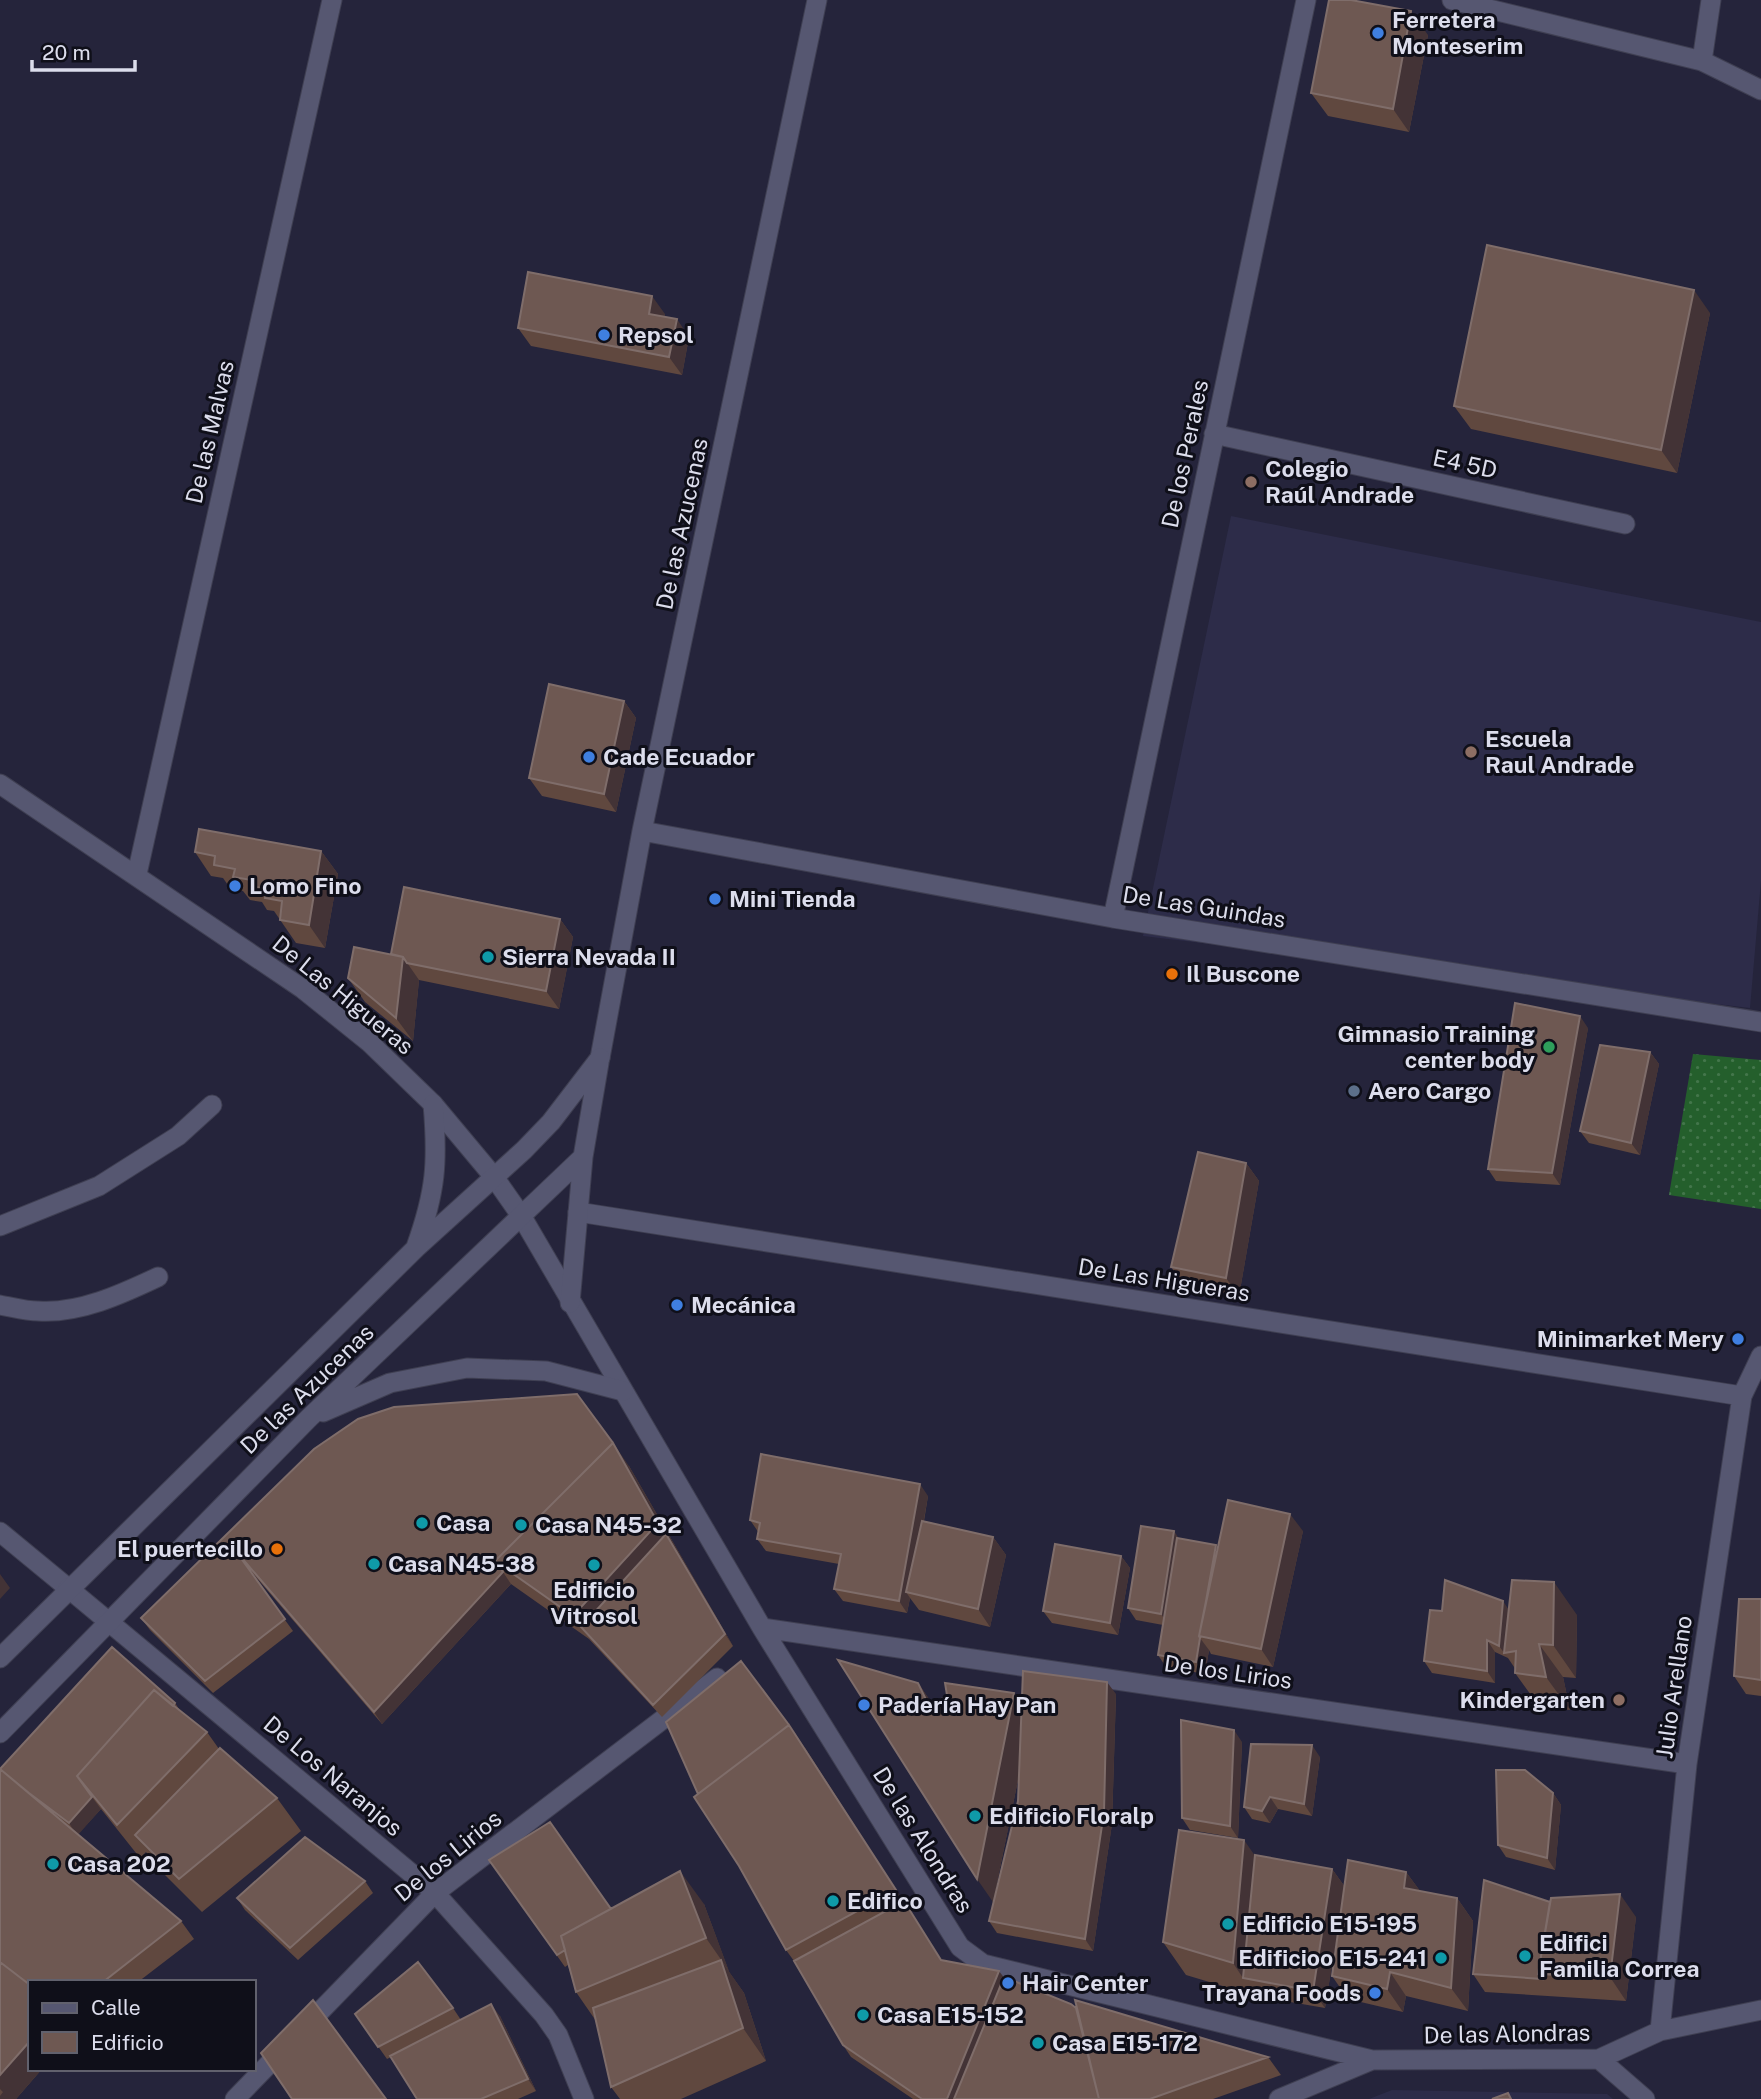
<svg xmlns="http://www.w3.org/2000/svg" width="1761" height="2099" font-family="'Public Sans',sans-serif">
  <defs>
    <pattern id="grass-dots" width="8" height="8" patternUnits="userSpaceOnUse" patternTransform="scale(1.75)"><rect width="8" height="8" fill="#245f2c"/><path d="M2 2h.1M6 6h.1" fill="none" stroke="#43764b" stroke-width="1.8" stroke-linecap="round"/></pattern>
  </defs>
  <rect width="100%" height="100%" fill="#25243b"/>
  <path fill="#2d2c49" d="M 1231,516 L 1761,622 L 1761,881 L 1750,1008 L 1143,936 Z
    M 1392,2090 L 1607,2094 L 1613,2099 L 1369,2099 Z"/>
  <path fill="url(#grass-dots)" d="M 1693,1054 L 1761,1060 L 1761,1209 L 1669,1195 Z"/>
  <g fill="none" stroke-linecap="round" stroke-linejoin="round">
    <g stroke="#3f3f52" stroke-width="21">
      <path id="service" d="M 0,1226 L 99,1186 L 178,1136 L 212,1105
        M 0,1305 C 12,1307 25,1311 38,1311 C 79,1314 122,1294 158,1277
        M 0,1532 L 68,1588"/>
    </g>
    <g stroke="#3f3f52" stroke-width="21">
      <path id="minor" d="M 1452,0 L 1702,61 L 1761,90
        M 1702,61 L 1711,0
        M 1214,434 L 1625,524
        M 0,784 L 303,989 L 369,1042 L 433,1104 L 494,1177 L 522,1217 L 762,1628 L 960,1947 L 983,1964 L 1372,2060 L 1599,2059 L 1660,2031 L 1761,2010
        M 642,831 L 1113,918 L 1761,1022
        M 137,874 L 332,0
        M 1113,918 L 1306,0
        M 600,1058 L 642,831 L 817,0
        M 578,1212 L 1742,1396
        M 68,1588 L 435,1893 L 544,2015 L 558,2035 L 584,2099
        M 762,1628 L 1687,1764
        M 1660,2031 L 1687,1764 L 1732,1463 L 1742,1396 L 1761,1356
        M 1599,2059 L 1645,2099
        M 235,2099 L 435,1893 L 717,1678
        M 1279,2099 L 1372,2060"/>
    </g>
    <g stroke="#3f3f52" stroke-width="21">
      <path id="tertiary" d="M 416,1247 C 436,1191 438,1162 433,1104
        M 570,1303 L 583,1157 L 599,1063
        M 323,1412 L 390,1383 L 467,1368 L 546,1371 L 623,1391
        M 0,1658 L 416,1248 L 524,1150 L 551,1122 L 600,1058
        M 0,1733 L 309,1418 L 583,1157"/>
    </g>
    <use href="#service" stroke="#565771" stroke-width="19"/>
    <use href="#minor" stroke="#565771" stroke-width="19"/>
    <use href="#tertiary" stroke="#565771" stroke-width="19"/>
  </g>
  <path fill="#60483f" d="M 1428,35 L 1409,132 L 1328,116 L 1311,93 Z
    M 1710,313 L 1677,473 L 1471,429 L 1454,406 Z
    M 665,314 L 664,317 L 689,337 L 682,375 L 531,346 L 518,328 Z
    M 624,701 L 636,718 L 616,812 L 542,796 L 529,778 Z
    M 321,851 L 338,874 L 325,948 L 296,943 L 274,911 L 267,910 L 262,902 L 250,900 L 243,891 L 230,888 L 223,878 L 211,876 L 195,852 Z
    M 560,919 L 573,937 L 559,1009 L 419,980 L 413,1041 L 365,1002 L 348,978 Z
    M 1588,1028 L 1560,1185 L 1496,1181 L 1488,1169 Z
    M 1650,1052 L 1659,1064 L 1640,1155 L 1589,1143 L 1580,1131 Z
    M 1246,1163 L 1259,1181 L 1239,1296 L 1184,1285 L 1171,1267 Z
    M 314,1449 L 629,1466 L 733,1646 L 662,1717 L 589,1639 L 511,1584 L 382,1724 L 244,1563 L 293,1631 L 213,1693 L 150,1630 L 141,1618 Z
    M 928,1496 L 924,1521 L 993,1537 L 1006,1555 L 990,1627 L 919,1610 L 910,1598 L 907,1613 L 843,1601 L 834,1589 L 839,1564 L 766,1551 L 757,1539 L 759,1533 L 750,1520 Z
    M 1303,1531 L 1273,1667 L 1211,1654 L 1209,1650 L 1205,1674 L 1166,1667 L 1158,1655 L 1163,1625 L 1136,1620 L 1128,1608 L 1178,1538 L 1218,1548 Z
    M 1121,1556 L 1130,1568 L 1118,1635 L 1052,1623 L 1043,1611 Z
    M 1761,1599 L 1761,1696 L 1746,1694 L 1734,1676 Z
    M 1509,1609 L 1577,1615 L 1576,1678 L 1563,1677 L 1570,1710 L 1539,1706 L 1515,1673 L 1516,1670 L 1508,1658 L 1495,1652 L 1495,1683 L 1432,1673 L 1424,1661 L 1442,1611 Z
    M 918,1683 L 933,1705 L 1022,1704 L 1116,1694 L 1112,1824 L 1093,1951 L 997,1933 L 989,1921 L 1018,1801 L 1019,1775 L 993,1902 Z
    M 175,1703 L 181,1712 L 207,1732 L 219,1749 L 277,1798 L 301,1831 L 202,1912 L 158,1868 L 146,1852 L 140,1858 L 101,1809 L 78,1834 L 181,1921 L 194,1939 L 138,1982 L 30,1982 L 30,2069 L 42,2069 L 16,2099 L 0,2099 L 0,1769 Z
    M 1242,1742 L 1238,1838 L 1190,1830 L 1182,1818 Z
    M 805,1748 L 941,1960 L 1004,1977 L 1076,2008 L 1212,2041 L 1268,2057 L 1281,2075 L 1213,2099 L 913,2099 L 851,2057 L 843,2045 L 794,1961 L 786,1950 L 739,1866 Z
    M 1320,1757 L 1312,1816 L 1278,1809 L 1270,1823 L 1252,1819 L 1244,1807 Z
    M 1553,1793 L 1561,1805 L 1555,1870 L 1506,1857 L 1498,1845 Z
    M 1255,1855 L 1332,1869 L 1345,1887 L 1406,1872 L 1420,1891 L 1457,1898 L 1473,1921 L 1468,2011 L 1406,1996 L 1403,2012 L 1348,1999 L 1332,1976 L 1343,1896 L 1325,2008 L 1256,1996 L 1186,1975 L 1163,1942 Z
    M 489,1860 L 611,1909 L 704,1904 L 729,1972 L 744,1993 L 766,2061 L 681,2099 L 620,2099 L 611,2087 L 596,2021 L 576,1992 L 568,1965 L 565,1967 Z
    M 365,1881 L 373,1893 L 298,1960 L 245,1910 L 237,1898 Z
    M 1550,1902 L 1636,1917 L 1626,2001 L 1485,1992 L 1473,1974 Z
    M 453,2008 L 461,2020 L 500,2016 L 536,2091 L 518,2099 L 417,2099 L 391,2057 L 387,2059 L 355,2014 Z"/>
  <path fill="#433336" d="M 1411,11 L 1428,35 L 1409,132 L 1393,109 Z
    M 1694,290 L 1710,313 L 1677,473 L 1661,450 Z
    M 652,296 L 665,314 L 661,332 L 649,314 Z
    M 677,319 L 689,337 L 682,375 L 669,357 Z
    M 624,701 L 636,718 L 616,812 L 604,794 Z
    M 321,851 L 338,874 L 325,948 L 309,925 Z
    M 560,919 L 573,937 L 559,1009 L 546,991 Z
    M 403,957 L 419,980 L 413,1041 L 396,1018 Z
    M 1580,1016 L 1588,1028 L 1560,1185 L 1552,1173 Z
    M 1650,1052 L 1659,1064 L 1640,1155 L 1631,1143 Z
    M 1246,1163 L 1259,1181 L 1239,1296 L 1226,1278 Z
    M 613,1443 L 629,1466 L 733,1646 L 725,1634 L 581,1627 L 573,1616 Z
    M 920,1484 L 928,1496 L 911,1593 L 906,1592 L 910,1598 L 907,1613 L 899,1601 Z
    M 1290,1514 L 1303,1531 L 1273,1667 L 1261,1649 Z
    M 1174,1531 L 1182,1543 L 1169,1626 L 1161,1614 Z
    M 993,1537 L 1006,1555 L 990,1627 L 978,1609 Z
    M 1216,1545 L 1224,1557 L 1200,1636 Z
    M 1121,1556 L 1130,1568 L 1118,1635 L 1110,1623 Z
    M 503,1572 L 511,1584 L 382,1724 L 374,1712 Z
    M 0,1574 L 10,1588 L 0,1599 Z
    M 1554,1582 L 1577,1615 L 1576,1678 L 1553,1645 Z
    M 1503,1601 L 1511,1613 L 1504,1653 L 1508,1658 L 1499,1646 Z
    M 1200,1638 L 1209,1650 L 1205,1674 L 1196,1662 Z
    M 1487,1640 L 1495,1652 L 1495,1683 L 1487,1671 Z
    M 1539,1644 L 1563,1677 L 1570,1710 L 1546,1677 Z
    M 1107,1682 L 1116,1694 L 1112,1824 L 1093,1951 L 1085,1939 Z
    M 918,1683 L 934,1706 L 930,1708 Z
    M 1014,1693 L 1031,1716 L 993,1902 L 977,1879 Z
    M 789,1725 L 805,1748 L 949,1972 L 941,1960 Z
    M 1234,1730 L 1242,1742 L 1238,1838 L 1230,1826 Z
    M 1312,1745 L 1320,1757 L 1312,1816 L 1304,1804 Z
    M 1553,1793 L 1561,1805 L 1555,1870 L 1547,1858 Z
    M 92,1797 L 101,1809 L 77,1836 L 69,1823 Z
    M 1270,1797 L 1278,1809 L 1270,1823 L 1262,1811 Z
    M 1244,1840 L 1267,1873 L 1243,1978 L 1233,1963 Z
    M 1332,1869 L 1345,1887 L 1325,2008 L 1313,1991 Z
    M 680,1871 L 704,1904 L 729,1971 L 706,1938 Z
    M 1406,1872 L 1423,1895 L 1404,1888 Z
    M 1620,1894 L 1636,1917 L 1626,2001 L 1610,1977 Z
    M 1457,1898 L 1473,1921 L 1468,2011 L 1451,1988 Z
    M 721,1960 L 744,1993 L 766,2061 L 743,2028 Z
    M 999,1971 L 1008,1983 L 961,2099 L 947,2099 Z
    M 1390,1972 L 1406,1996 L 1403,2012 L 1387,1989 Z
    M 491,2004 L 500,2016 L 536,2091 L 528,2079 Z
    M 30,2041 L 30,2069 L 42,2069 L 16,2099 L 0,2099 L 0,2096 L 3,2092 L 0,2089 L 0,2075 Z"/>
  <path fill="#6e5852" stroke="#7f6d6a" stroke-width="2" d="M 1329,0 L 1351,0 L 1411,11 L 1393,109 L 1311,93 Z
    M 1487,245 L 1694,290 L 1661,450 L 1454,406 Z
    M 528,272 L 652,296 L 649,314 L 677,319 L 669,357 L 518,328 Z
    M 549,684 L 624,701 L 604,794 L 529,778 Z
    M 199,829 L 321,851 L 309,925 L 280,920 L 282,901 L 265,898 L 267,889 L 251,886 L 252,880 L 233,877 L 235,869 L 214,865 L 215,856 L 195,852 Z
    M 404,887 L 560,919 L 546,991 L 407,963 L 403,957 L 391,954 Z
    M 354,947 L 403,957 L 396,1018 L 348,978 Z
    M 1515,1003 L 1580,1016 L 1552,1173 L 1488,1169 Z
    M 1600,1045 L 1650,1052 L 1631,1143 L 1580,1131 Z
    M 1198,1152 L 1246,1163 L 1226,1278 L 1171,1267 Z
    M 577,1394 L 613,1443 L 495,1561 L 503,1572 L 374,1712 L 235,1550 L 285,1619 L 205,1681 L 141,1618 L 314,1449 L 358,1419 L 394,1407 Z
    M 613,1443 L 658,1523 L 573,1616 L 495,1561 Z
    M 761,1454 L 920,1484 L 899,1601 L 834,1589 L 841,1554 L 757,1539 L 760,1523 L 750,1520 Z
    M 1228,1500 L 1290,1514 L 1261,1649 L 1199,1636 Z
    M 922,1521 L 993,1537 L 978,1609 L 906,1592 Z
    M 1141,1526 L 1174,1531 L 1161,1614 L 1128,1608 Z
    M 666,1534 L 725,1634 L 653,1705 L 581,1627 Z
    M 1177,1538 L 1216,1545 L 1206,1601 L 1199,1636 L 1200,1638 L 1196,1662 L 1158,1655 Z
    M 1055,1544 L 1121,1556 L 1110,1623 L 1043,1611 Z
    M 1445,1580 L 1503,1601 L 1499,1646 L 1487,1640 L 1487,1671 L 1424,1661 L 1430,1610 L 1442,1611 Z
    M 1512,1580 L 1554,1582 L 1553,1645 L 1539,1644 L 1546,1677 L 1515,1673 L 1516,1651 L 1504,1653 Z
    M 1739,1599 L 1761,1599 L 1761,1680 L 1734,1676 Z
    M 112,1647 L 175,1703 L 173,1706 L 154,1690 L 77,1776 L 92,1797 L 69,1823 L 29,1793 L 0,1769 Z
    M 838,1660 L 918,1683 L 930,1708 L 947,1695 L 945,1683 L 1014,1693 L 977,1879 Z
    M 741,1661 L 789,1725 L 698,1794 L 666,1722 Z
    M 1023,1671 L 1107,1682 L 1104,1812 L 1085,1939 L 989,1921 L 1018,1801 Z
    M 154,1690 L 207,1732 L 117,1825 L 77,1776 Z
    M 1181,1720 L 1234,1730 L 1230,1826 L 1182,1818 Z
    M 789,1725 L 896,1890 L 786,1950 L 739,1866 L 694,1797 Z
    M 1251,1744 L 1312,1745 L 1304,1804 L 1270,1797 L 1262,1811 L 1244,1807 Z
    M 220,1748 L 277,1798 L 179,1879 L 135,1835 Z
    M 0,1769 L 181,1921 L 103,1982 L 30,1982 L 30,1985 L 0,1962 Z
    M 1496,1770 L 1525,1770 L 1553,1793 L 1547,1858 L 1498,1845 Z
    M 550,1822 L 611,1909 L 561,1936 L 565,1950 L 557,1955 L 489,1860 Z
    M 1179,1830 L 1244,1840 L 1233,1963 L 1163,1942 Z
    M 305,1837 L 365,1881 L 290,1948 L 237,1898 Z
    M 1255,1855 L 1332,1869 L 1313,1991 L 1243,1978 Z
    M 1348,1860 L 1406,1872 L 1404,1888 L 1457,1898 L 1451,1988 L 1390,1972 L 1387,1989 L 1332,1976 Z
    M 680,1871 L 706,1938 L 576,1992 L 561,1936 Z
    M 1484,1880 L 1550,1902 L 1538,1974 L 1542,1979 L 1473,1974 Z
    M 1620,1894 L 1610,1977 L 1538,1974 L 1551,1898 Z
    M 904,1901 L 941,1960 L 999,1971 L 947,2099 L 922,2099 L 843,2045 L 794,1961 Z
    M 721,1960 L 743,2028 L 611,2087 L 593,2008 Z
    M 0,1962 L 30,1985 L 30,2041 L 0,2075 Z
    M 418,1962 L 453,2008 L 378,2047 L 355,2014 Z
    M 1004,1977 L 1071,2004 L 1076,2008 L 1099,2099 L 954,2099 Z
    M 313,2000 L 386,2099 L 292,2099 L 261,2053 Z
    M 1075,2000 L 1212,2041 L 1268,2057 L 1150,2099 L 1099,2099 Z
    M 491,2004 L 528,2079 L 481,2099 L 417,2099 L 390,2056 Z
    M 1508,2093 L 1511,2099 L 1492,2099 Z"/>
  <g fill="#3f7fe0" stroke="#0f0f19" stroke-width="2.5">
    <circle cx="1378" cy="33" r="7"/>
    <circle cx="604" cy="335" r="7"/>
    <circle cx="589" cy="757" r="7"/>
    <circle cx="235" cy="886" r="7"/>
    <circle cx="715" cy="899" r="7"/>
    <circle cx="677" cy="1305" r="7"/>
    <circle cx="1738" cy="1339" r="7"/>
    <circle cx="864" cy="1705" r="7"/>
    <circle cx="1008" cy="1983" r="7"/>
    <circle cx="1375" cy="1993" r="7"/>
  </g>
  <g fill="#8d6e63" stroke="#0f0f19" stroke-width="2.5">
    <circle cx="1251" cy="482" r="7"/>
    <circle cx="1471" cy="752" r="7"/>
    <circle cx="1619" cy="1700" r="7"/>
  </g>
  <g fill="#0f9aa8" stroke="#0f0f19" stroke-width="2.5">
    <circle cx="488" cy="957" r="7"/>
    <circle cx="422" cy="1523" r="7"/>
    <circle cx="521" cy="1525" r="7"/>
    <circle cx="374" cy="1564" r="7"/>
    <circle cx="594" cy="1565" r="7"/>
    <circle cx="975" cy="1816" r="7"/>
    <circle cx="53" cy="1864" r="7"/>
    <circle cx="833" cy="1901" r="7"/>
    <circle cx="1228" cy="1924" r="7"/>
    <circle cx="1525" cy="1956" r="7"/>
    <circle cx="1441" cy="1958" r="7"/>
    <circle cx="863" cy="2015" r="7"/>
    <circle cx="1038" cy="2043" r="7"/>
  </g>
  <g fill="#e8710a" stroke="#0f0f19" stroke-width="2.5">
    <circle cx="1172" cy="974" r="7"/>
    <circle cx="277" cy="1549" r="7"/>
  </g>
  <circle fill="#2e9e5b" stroke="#0f0f19" stroke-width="2.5" cx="1549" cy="1047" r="7"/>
  <circle fill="#5c6f8a" stroke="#0f0f19" stroke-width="2.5" cx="1354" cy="1091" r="7"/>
  <g text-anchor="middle" stroke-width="6" stroke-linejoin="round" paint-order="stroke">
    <g font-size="23" font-weight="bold" fill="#dcddec" stroke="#0f0f19" text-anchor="start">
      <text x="1392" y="28">Ferretera<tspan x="1392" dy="26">Monteserim</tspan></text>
      <text x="618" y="343">Repsol</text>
      <text x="1265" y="477">Colegio<tspan x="1265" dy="26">Raúl Andrade</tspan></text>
      <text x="1485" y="747">Escuela<tspan x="1485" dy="26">Raul Andrade</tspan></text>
      <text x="603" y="765">Cade Ecuador</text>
      <text x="249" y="894">Lomo Fino</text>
      <text x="729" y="907">Mini Tienda</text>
      <text x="502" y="965">Sierra Nevada II</text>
      <text x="1186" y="982">Il Buscone</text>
      <text x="1535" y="1042" text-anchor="end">Gimnasio Training<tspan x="1535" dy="26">center body</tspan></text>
      <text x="1368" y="1099">Aero Cargo</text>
      <text x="691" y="1313">Mecánica</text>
      <text x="1724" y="1347" text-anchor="end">Minimarket Mery</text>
      <text x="436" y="1531">Casa</text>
      <text x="535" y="1533">Casa N45-32</text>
      <text x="263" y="1557" text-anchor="end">El puertecillo</text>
      <text x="388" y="1572">Casa N45-38</text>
      <text x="594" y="1598" text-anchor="middle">Edificio<tspan x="594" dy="26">Vitrosol</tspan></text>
      <text x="1605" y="1708" text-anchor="end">Kindergarten</text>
      <text x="878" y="1713">Padería Hay Pan</text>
      <text x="989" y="1824">Edificio Floralp</text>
      <text x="67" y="1872">Casa 202</text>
      <text x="847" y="1909">Edifico</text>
      <text x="1242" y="1932">Edificio E15-195</text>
      <text x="1539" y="1951">Edifici<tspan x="1539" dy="26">Familia Correa</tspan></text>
      <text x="1427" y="1966" text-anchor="end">Edificioo E15-241</text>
      <text x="1022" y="1991">Hair Center</text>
      <text x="1361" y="2001" text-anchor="end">Trayana Foods</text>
      <text x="877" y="2023">Casa E15-152</text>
      <text x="1052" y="2051">Casa E15-172</text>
    </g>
    <g font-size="23" fill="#dcddec" stroke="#0f0f19">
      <text transform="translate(210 432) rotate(-77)" y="8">De las Malvas</text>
      <text transform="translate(1185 454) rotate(-78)" y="8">De los Perales</text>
      <text transform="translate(1465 464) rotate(12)" y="8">E4 5D</text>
      <text transform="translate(682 524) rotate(-78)" y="8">De las Azucenas</text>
      <text transform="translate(1204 907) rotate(9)" y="8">De Las Guindas</text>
      <text transform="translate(343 995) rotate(39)" y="8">De Las Higueras</text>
      <text transform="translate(1164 1280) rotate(9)" y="8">De Las Higueras</text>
      <text transform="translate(307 1389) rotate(-44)" y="8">De las Azucenas</text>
      <text transform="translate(1228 1672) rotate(8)" y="8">De los Lirios</text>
      <text transform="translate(1674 1687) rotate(-82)" y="8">Julio Arellano</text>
      <text transform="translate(333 1776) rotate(40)" y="8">De Los Naranjos</text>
      <text transform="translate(923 1840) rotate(58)" y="8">De las Alondras</text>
      <text transform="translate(448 1856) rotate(-39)" y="8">De los Lirios</text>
      <text transform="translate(1507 2034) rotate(-1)" y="8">De las Alondras</text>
    </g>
  </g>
  <rect x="28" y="1980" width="228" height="91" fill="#0f0f19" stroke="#61616d" stroke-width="2"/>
  <rect x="42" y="2003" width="35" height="10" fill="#565771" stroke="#61616d" stroke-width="2"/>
  <text x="91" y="2015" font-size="21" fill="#dcddec">Calle</text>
  <rect x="42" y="2032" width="35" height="21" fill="#6e5852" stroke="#61616d" stroke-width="2"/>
  <text x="91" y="2050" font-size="21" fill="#dcddec">Edificio</text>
  <path d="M32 60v10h103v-10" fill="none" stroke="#dcddec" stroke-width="3.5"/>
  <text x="42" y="60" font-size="21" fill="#dcddec" stroke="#0f0f19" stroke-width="5" paint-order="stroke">20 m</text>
</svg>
